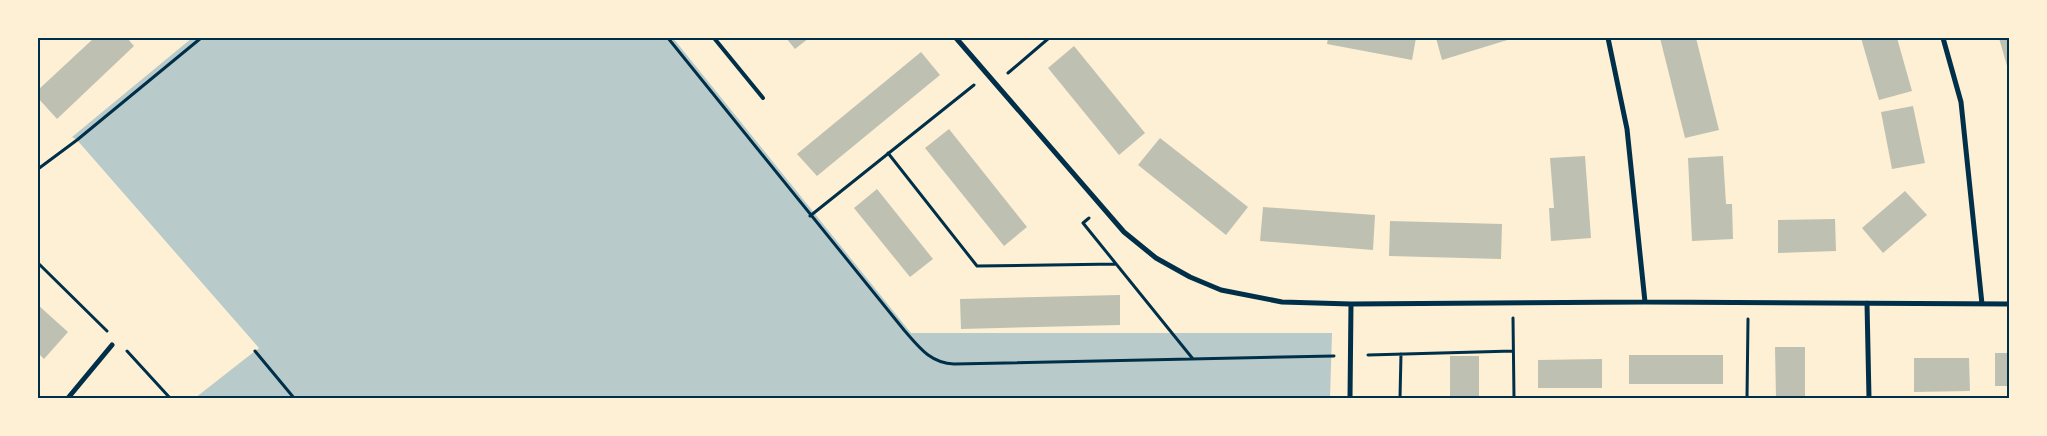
<svg xmlns="http://www.w3.org/2000/svg" width="2047" height="436" font-family="Manrope,sans-serif">
  <rect width="100%" height="100%" fill="#fdf0d5"/>
  <path fill="#b9caca" d="M 192,38 L 673,38 L 911,333 L 1332,333 L 1330,398 L 195,398 L 259,348 L 77,140 L 72,137 Z"/>
  <path fill="#bec0b2" d="M 94,38 L 127,38 L 134,46 L 57,119 L 38,98 L 38,90 Z
    M 786,38 L 809,38 L 795,49 Z
    M 1328,38 L 1416,38 L 1412,60 L 1327,44 Z
    M 1436,38 L 1514,38 L 1442,60 Z
    M 1660,38 L 1696,38 L 1719,130 L 1685,138 Z
    M 1861,38 L 1897,38 L 1912,91 L 1879,100 Z
    M 1999,38 L 2010,38 L 2010,73 L 2009,73 Z
    M 1074,46 L 1145,133 L 1119,155 L 1048,68 Z
    M 921,52 L 940,75 L 817,176 L 797,154 Z
    M 1913,106 L 1925,163 L 1892,169 L 1881,112 Z
    M 949,129 L 1027,227 L 1004,246 L 925,148 Z
    M 1160,138 L 1248,207 L 1226,235 L 1138,165 Z
    M 1585,156 L 1591,238 L 1551,241 L 1549,208 L 1554,208 L 1550,158 Z
    M 1723,156 L 1726,204 L 1732,204 L 1733,239 L 1692,241 L 1688,158 Z
    M 877,189 L 933,259 L 910,277 L 854,208 Z
    M 1905,191 L 1927,215 L 1883,253 L 1862,228 Z
    M 1263,207 L 1375,215 L 1373,250 L 1260,241 Z
    M 1835,219 L 1836,251 L 1778,253 L 1778,220 Z
    M 1390,221 L 1502,224 L 1501,259 L 1389,256 Z
    M 1120,295 L 1120,325 L 961,329 L 960,299 Z
    M 38,305 L 68,332 L 44,359 L 38,353 Z
    M 1775,347 L 1805,347 L 1805,398 L 1776,398 Z
    M 1995,353 L 2010,353 L 2010,386 L 1995,386 Z
    M 1629,355 L 1723,355 L 1723,384 L 1629,384 Z
    M 1450,356 L 1479,356 L 1479,398 L 1450,398 Z
    M 1914,358 L 1969,358 L 1970,391 L 1914,392 Z
    M 1602,359 L 1602,388 L 1538,388 L 1538,360 Z"/>
  <g fill="none" stroke-linecap="round" stroke-linejoin="round">
    <path stroke="#003049" stroke-width="3" d="M 668,38 L 904,330 C 919,347 930,363 954,364 L 1334,356
      M 1008,73 L 1049,38
      M 888,153 L 977,266 L 1116,264
      M 38,169 L 77,140 L 201,38
      M 810,216 L 974,85
      M 1089,218 L 1083,223 L 1193,359
      M 38,263 L 107,331
      M 1513,318 L 1514,398
      M 127,351 L 170,398
      M 255,351 L 294,398
      M 1368,355 L 1513,351
      M 1400,398 L 1401,354
      M 1747,398 L 1748,319"/>
    <path stroke="#003049" stroke-width="4" d="M 714,38 L 763,98"/>
    <path stroke="#003049" stroke-width="5" d="M 956,38 L 1124,232 L 1156,258 L 1190,277 L 1221,290 L 1282,302 L 1351,304 L 1645,302 L 2010,304
      M 1608,38 L 1627,129 L 1645,302
      M 1943,38 L 1961,102 L 1982,304
      M 1867,303 L 1869,398
      M 68,398 L 112,345
      M 1350,398 L 1351,304"/>
  </g>
  <rect width="2047" height="436" fill="none" stroke="#fdf0d5" stroke-width="78"/>
  <rect x="39" y="39" width="1969" height="358" fill="none" stroke="#003049" stroke-width="2"/>
</svg>
